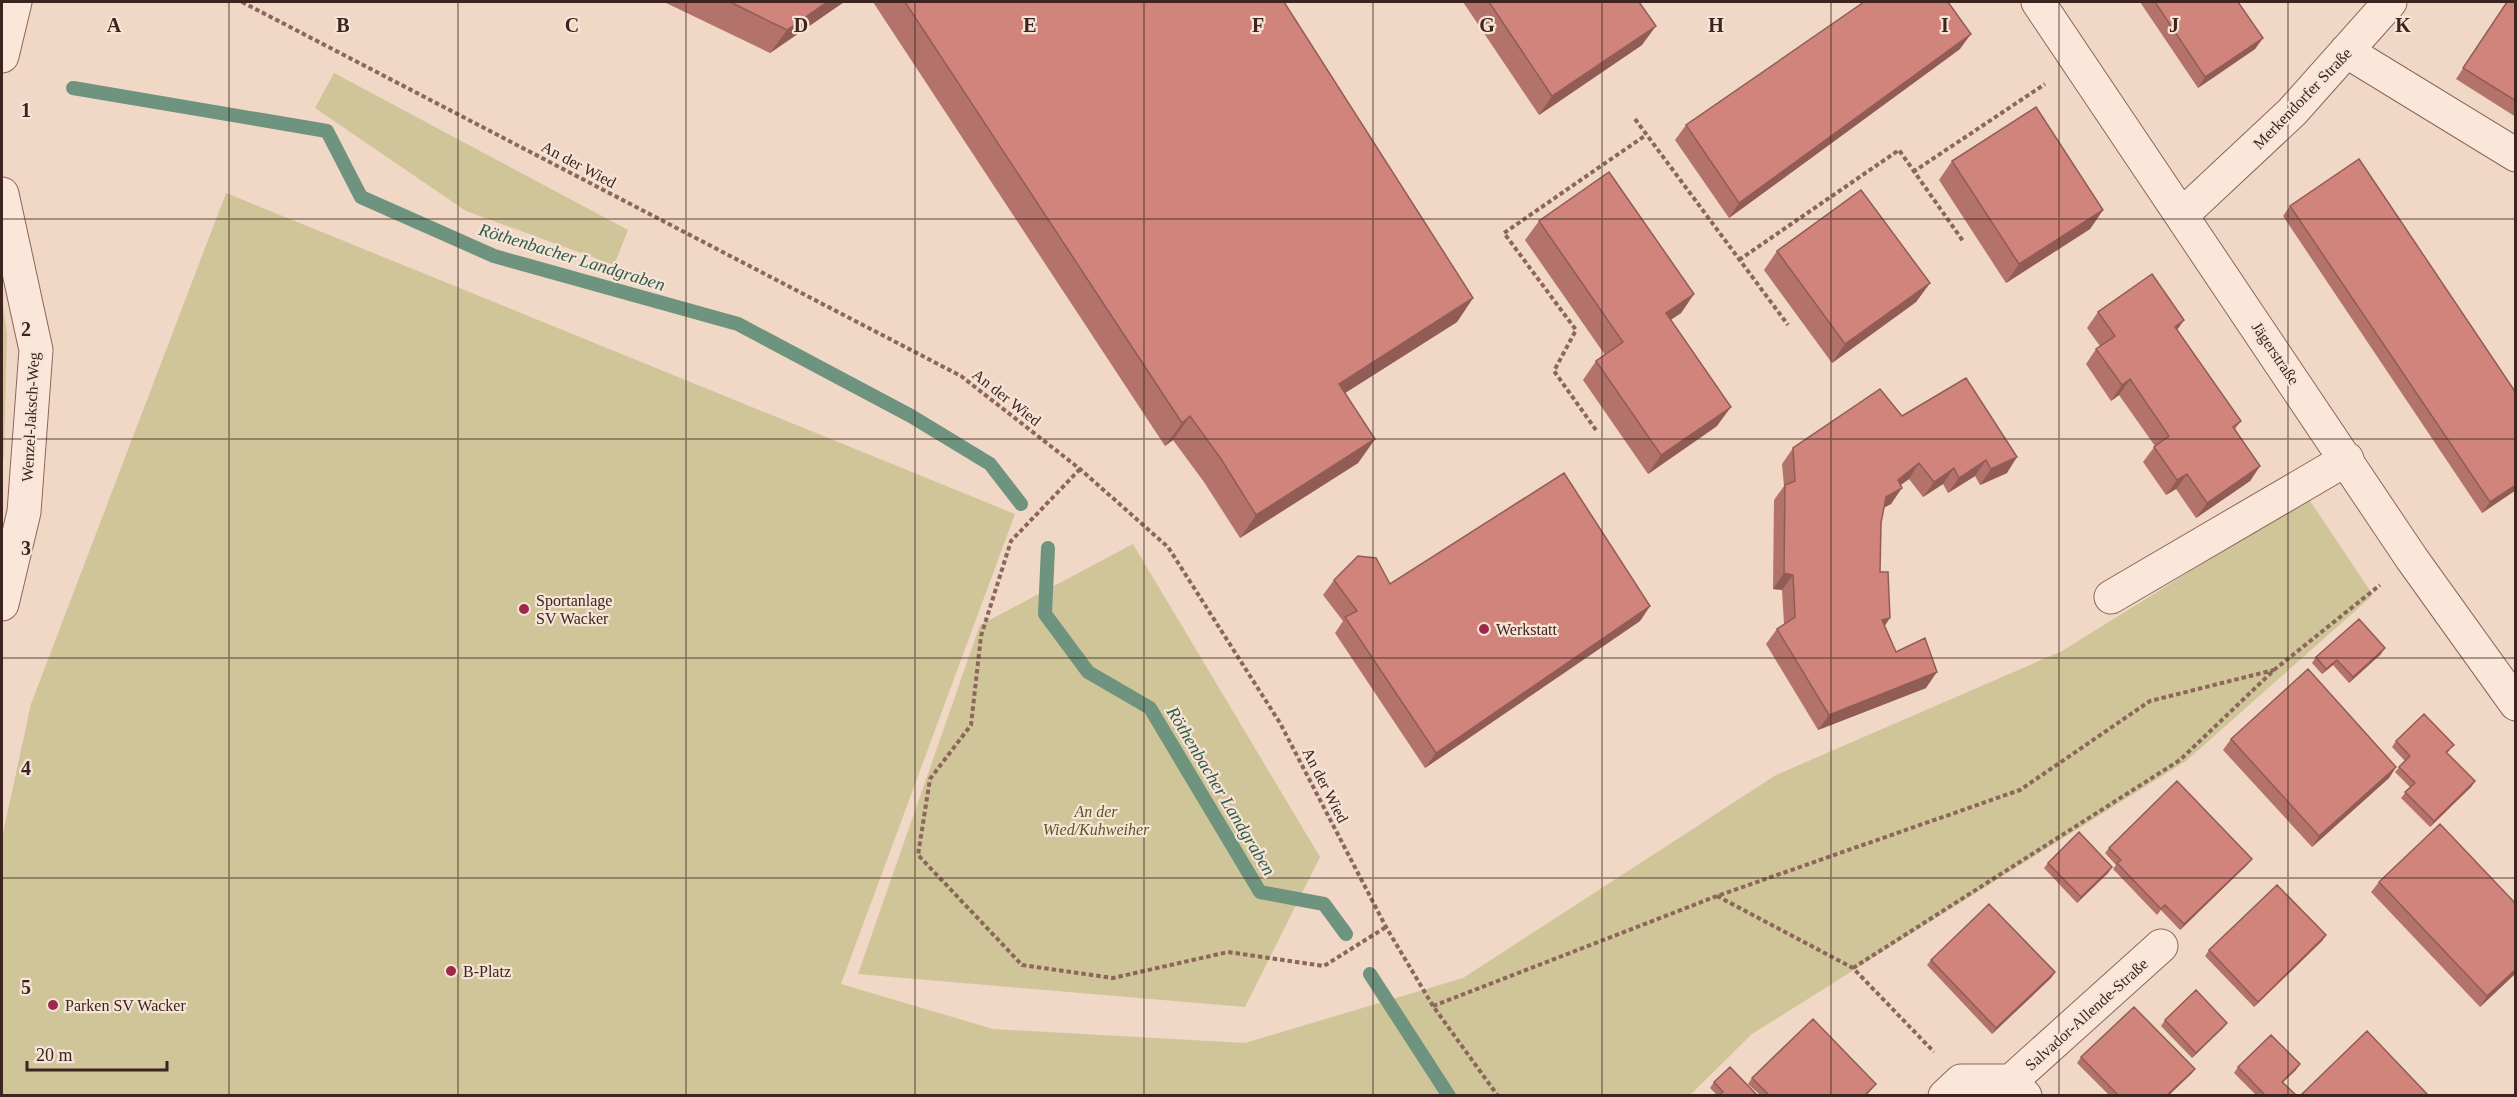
<svg xmlns="http://www.w3.org/2000/svg" width="2517" height="1097" font-family="Georgia,serif">
  <rect width="100%" height="100%" fill="#f0d7c6"/>
  <path fill="#cfc599" d="M 334,73 L 628,230 L 614,265 L 466,211 L 315,108 Z
    M 226,193 L 1015,514 L 841,984 L 993,1029 L 1245,1043 L 1463,978 L 1776,775 L 2062,651 L 2308,498 L 2373,595 L 2186,761 L 1752,1034 L 1690,1095 L 2,1096 L 2,838 L 31,704 Z
    M 2,297 L 7,335 L 4,453 L 2,469 Z
    M 1133,544 L 1320,857 L 1245,1007 L 858,974 L 980,625 Z"/>
  <g fill="none" stroke-linecap="round" stroke-linejoin="round">
    <path stroke="#6e937e" stroke-width="14" d="M 73,88 L 327,131 L 361,197 L 494,256 L 738,324 L 911,416 L 990,464 L 1021,504
      M 1048,548 L 1045,614 L 1088,672 L 1150,708 L 1260,892 L 1324,904 L 1346,934
      M 1370,974 L 1449,1096"/>
    <g stroke="#8d665b" stroke-width="35">
      <path id="minor" d="M 2038,2 L 2412,559 L 2516,704
        M 2346,51 L 2516,155
        M 2,56 L 15,2
        M 2,194 L 36,350 L 24,512 L 2,604
        M 2183,214 L 2292,112 L 2390,2
        M 2111,597 L 2347,459
        M 2011,1081 L 2161,946
        M 1945,1096 L 1961,1081 L 2011,1081 L 2025,1096"/>
    </g>
    <path stroke="#8d665b" stroke-width="4" stroke-dasharray="4.5 3" stroke-linecap="butt" d="M 242,2 L 961,376 L 1080,469 L 1168,547 L 1280,723 L 1386,927 L 1433,1006 L 1498,1096
      M 1635,119 L 1788,325
      M 1913,172 L 2045,84
      M 1739,260 L 1899,150 L 1963,241
      M 1596,430 L 1554,371 L 1576,330 L 1504,233 L 1646,135
      M 1080,469 L 1011,541 L 981,636 L 971,725 L 930,779 L 918,855 L 1022,965 L 1113,978 L 1228,952 L 1324,966 L 1386,927
      M 1717,896 L 1853,968 L 1934,1052
      M 1853,968 L 2180,760 L 2274,670 L 2380,585
      M 1433,1006 L 1717,896 L 2020,790 L 2150,701 L 2274,670"/>
    <use href="#minor" stroke="#fae7da" stroke-width="33"/>
  </g>
  <path fill="#b3726a" d="M 664,2 L 844,2 L 770,53 Z
    M 873,2 L 1284,2 L 1473,298 L 1457,322 L 1345,393 L 1375,439 L 1358,463 L 1240,538 L 1204,482 L 1173,440 L 1165,446 Z
    M 1463,2 L 1639,2 L 1642,45 L 1539,115 Z
    M 2140,2 L 2238,2 L 2263,38 L 2255,49 L 2198,88 Z
    M 2507,2 L 2516,2 L 2516,117 L 2456,79 Z
    M 1960,49 L 1729,218 L 1675,140 L 1686,125 Z
    M 1952,161 L 2103,210 L 2090,229 L 2006,283 L 1939,180 Z
    M 2290,206 L 2516,490 L 2482,513 L 2283,216 Z
    M 1539,221 L 1694,294 L 1681,313 L 1670,320 L 1717,426 L 1648,474 L 1583,380 L 1596,361 L 1605,355 L 1525,240 Z
    M 1777,251 L 1930,283 L 1916,302 L 1832,363 L 1764,270 Z
    M 2098,312 L 2184,320 L 2177,330 L 2241,421 L 2235,429 L 2260,466 L 2250,481 L 2196,518 L 2176,489 L 2166,495 L 2143,462 L 2155,446 L 2119,395 L 2111,401 L 2086,364 L 2096,349 L 2100,346 L 2087,328 Z
    M 1966,378 L 2007,473 L 1980,485 L 1975,476 L 1948,493 L 1943,484 L 1923,497 L 1909,479 L 1900,485 L 1891,504 L 1884,507 L 1881,523 L 1880,572 L 1885,626 L 1896,652 L 1926,688 L 1818,730 L 1766,644 L 1777,629 L 1784,624 L 1782,590 L 1773,589 L 1774,500 L 1784,486 L 1782,464 L 1793,448 L 1902,416 Z
    M 1334,580 L 1390,584 L 1650,606 L 1640,621 L 1425,768 L 1335,633 L 1343,621 L 1323,595 Z
    M 2381,654 L 2349,683 L 2333,665 L 2322,674 L 2312,663 L 2316,657 Z
    M 2231,739 L 2396,767 L 2389,778 L 2312,847 L 2223,750 Z
    M 2396,741 L 2450,750 L 2447,753 L 2475,781 L 2471,787 L 2430,827 L 2401,798 L 2410,787 L 2395,772 L 2405,761 L 2392,747 Z
    M 2109,848 L 2248,864 L 2180,930 L 2161,910 L 2157,915 L 2113,869 L 2116,865 L 2105,853 Z
    M 2048,863 L 2112,867 L 2108,873 L 2077,903 L 2044,868 Z
    M 2379,882 L 2516,973 L 2480,1007 L 2371,892 Z
    M 2326,935 L 2322,941 L 2254,1007 L 2205,956 L 2209,950 Z
    M 1931,960 L 2055,972 L 2051,978 L 1992,1034 L 1927,965 Z
    M 2165,1020 L 2223,1028 L 2192,1058 L 2161,1026 Z
    M 2081,1057 L 2195,1069 L 2191,1074 L 2169,1095 L 2109,1095 L 2077,1063 Z
    M 2238,1067 L 2296,1070 L 2283,1082 L 2296,1095 L 2256,1095 L 2234,1073 Z
    M 1752,1078 L 1876,1084 L 1867,1095 L 1760,1095 L 1748,1084 Z
    M 1714,1082 L 1757,1095 L 1717,1095 L 1710,1088 Z"/>
  <path fill="#925c56" d="M 827,2 L 844,2 L 770,53 L 787,30 Z
    M 1656,26 L 1642,45 L 1539,115 L 1552,96 Z
    M 1971,34 L 1960,49 L 1729,218 L 1739,203 Z
    M 2263,38 L 2255,49 L 2198,88 L 2205,77 Z
    M 2103,210 L 2090,229 L 2006,283 L 2019,264 Z
    M 1930,283 L 1916,302 L 1832,363 L 1845,344 Z
    M 1694,294 L 1681,313 L 1653,332 L 1666,313 Z
    M 1473,298 L 1457,322 L 1323,407 L 1339,384 Z
    M 2184,320 L 2173,335 L 2175,327 Z
    M 2130,379 L 2119,395 L 2111,401 L 2122,385 Z
    M 1731,407 L 1717,426 L 1648,474 L 1661,455 Z
    M 1190,416 L 1173,440 L 1165,446 L 1182,423 Z
    M 1375,439 L 1358,463 L 1240,538 L 1256,515 Z
    M 2017,457 L 2007,473 L 1980,485 L 1991,469 Z
    M 1986,460 L 1975,476 L 1948,493 L 1959,478 Z
    M 1919,463 L 1909,479 L 1887,495 L 1898,480 Z
    M 2260,466 L 2250,481 L 2196,518 L 2207,503 Z
    M 1954,468 L 1943,484 L 1923,497 L 1934,482 Z
    M 2187,474 L 2176,489 L 2166,495 L 2177,480 Z
    M 2516,485 L 2516,490 L 2482,513 L 2490,502 Z
    M 1902,488 L 1891,504 L 1876,512 L 1886,497 Z
    M 1784,573 L 1793,575 L 1782,590 L 1773,589 Z
    M 1650,606 L 1640,621 L 1425,768 L 1436,753 Z
    M 1890,618 L 1880,633 L 1882,620 Z
    M 2385,648 L 2381,654 L 2349,683 L 2353,677 Z
    M 2337,660 L 2333,665 L 2322,674 L 2326,669 Z
    M 1937,672 L 1926,688 L 1818,730 L 1829,715 Z
    M 2396,767 L 2389,778 L 2312,847 L 2319,836 Z
    M 2475,781 L 2471,787 L 2430,827 L 2434,821 Z
    M 2252,859 L 2248,864 L 2180,930 L 2184,924 Z
    M 2112,867 L 2108,873 L 2077,903 L 2081,897 Z
    M 2326,935 L 2322,941 L 2254,1007 L 2258,1002 Z
    M 2516,969 L 2516,973 L 2480,1007 L 2487,996 Z
    M 2055,972 L 2051,978 L 1992,1034 L 1996,1028 Z
    M 2227,1023 L 2223,1028 L 2192,1058 L 2196,1053 Z
    M 2300,1064 L 2296,1070 L 2278,1087 L 2282,1082 Z
    M 2195,1069 L 2191,1074 L 2169,1095 L 2167,1095 Z"/>
  <path fill="#d0847b" stroke="#925c56" stroke-width="1.5" d="M 730,2 L 827,2 L 787,30 Z
    M 905,2 L 1284,2 L 1473,298 L 1339,384 L 1375,439 L 1256,515 L 1221,459 L 1190,416 L 1182,423 Z
    M 1489,2 L 1639,2 L 1656,26 L 1552,96 Z
    M 1864,2 L 1948,2 L 1971,34 L 1739,203 L 1686,125 Z
    M 2155,2 L 2238,2 L 2263,38 L 2205,77 Z
    M 2507,2 L 2516,2 L 2516,101 L 2463,68 Z
    M 2036,107 L 2103,210 L 2019,264 L 1952,161 Z
    M 2359,159 L 2516,393 L 2516,485 L 2490,502 L 2290,206 Z
    M 1609,172 L 1694,294 L 1666,313 L 1731,407 L 1661,455 L 1596,361 L 1623,342 L 1539,221 Z
    M 1861,190 L 1930,283 L 1845,344 L 1777,251 Z
    M 2152,274 L 2184,320 L 2175,327 L 2241,421 L 2233,427 L 2260,466 L 2207,503 L 2187,474 L 2177,480 L 2154,447 L 2169,436 L 2130,379 L 2122,385 L 2096,349 L 2115,336 L 2098,312 Z
    M 1966,378 L 2017,457 L 1991,469 L 1986,460 L 1959,478 L 1954,468 L 1934,482 L 1919,463 L 1898,480 L 1902,488 L 1886,497 L 1881,523 L 1880,572 L 1888,572 L 1890,618 L 1882,620 L 1896,652 L 1925,638 L 1937,672 L 1829,715 L 1777,629 L 1795,617 L 1793,575 L 1784,573 L 1785,485 L 1795,481 L 1793,448 L 1880,389 L 1902,416 Z
    M 1564,473 L 1650,606 L 1436,753 L 1345,617 L 1357,611 L 1334,580 L 1358,556 L 1376,558 L 1390,584 Z
    M 2359,619 L 2385,648 L 2353,677 L 2337,660 L 2326,669 L 2316,657 Z
    M 2308,669 L 2396,767 L 2319,836 L 2231,739 Z
    M 2424,714 L 2454,745 L 2446,752 L 2475,781 L 2434,821 L 2405,792 L 2415,783 L 2399,767 L 2410,756 L 2396,741 Z
    M 2177,781 L 2252,859 L 2184,924 L 2165,905 L 2161,909 L 2117,863 L 2121,860 L 2109,848 Z
    M 2440,824 L 2516,904 L 2516,969 L 2487,996 L 2379,882 Z
    M 2079,832 L 2112,867 L 2081,897 L 2048,863 Z
    M 2277,885 L 2326,935 L 2258,1002 L 2209,950 Z
    M 1989,904 L 2055,972 L 1996,1028 L 1931,960 Z
    M 2196,990 L 2227,1023 L 2196,1053 L 2165,1020 Z
    M 2134,1007 L 2195,1069 L 2167,1095 L 2118,1095 L 2081,1057 Z
    M 1813,1019 L 1876,1084 L 1865,1095 L 1769,1095 L 1752,1078 Z
    M 2367,1031 L 2428,1095 L 2303,1095 L 2302,1094 Z
    M 2271,1035 L 2300,1064 L 2282,1082 L 2296,1095 L 2265,1095 L 2238,1067 Z
    M 1730,1067 L 1757,1095 L 1719,1095 L 1723,1092 L 1714,1082 Z"/>
  <path fill="none" stroke="#3d241f" stroke-width="1.5" stroke-opacity="0.55" d="M 229,2 L 229,1096M 458,2 L 458,1096M 686,2 L 686,1096M 915,2 L 915,1096M 1144,2 L 1144,1096M 1373,2 L 1373,1096M 1602,2 L 1602,1096M 1831,2 L 1831,1096M 2059,2 L 2059,1096M 2288,2 L 2288,1096M 2,219 L 2516,219M 2,439 L 2516,439M 2,658 L 2516,658M 2,878 L 2516,878"/>
  <g fill="#9f284d" stroke="#f7e4d6" stroke-width="2">
    <circle cx="524" cy="609" r="6"/>
    <circle cx="1484" cy="629" r="6"/>
    <circle cx="451" cy="971" r="6"/>
    <circle cx="53" cy="1005" r="6"/>
  </g>
  <g text-anchor="middle" stroke-width="4.5" stroke-linejoin="round" paint-order="stroke">
    <g font-size="16" fill="#3d241f" stroke="#f7e4d6">
      <text transform="translate(2302 98) rotate(-46)" y="6">Merkendorfer Straße</text>
      <text transform="translate(579 164) rotate(28)" y="6">An der Wied</text>
      <text transform="translate(2276 353) rotate(56)" y="6">Jägerstraße</text>
      <text transform="translate(1007 397) rotate(38)" y="6">An der Wied</text>
      <text transform="translate(30 417) rotate(-87)" y="6">Wenzel-Jaksch-Weg</text>
      <text transform="translate(1326 785) rotate(63)" y="6">An der Wied</text>
      <text transform="translate(2086 1014) rotate(-42)" y="6">Salvador-Allende-Straße</text>
    </g>
    <g font-size="16" fill="#3d241f" stroke="#f7e4d6" text-anchor="start">
      <text x="536" y="606">Sportanlage<tspan x="536" dy="18">SV Wacker</tspan></text>
      <text x="1496" y="635">Werkstatt</text>
      <text x="463" y="977">B-Platz</text>
      <text x="65" y="1011">Parken SV Wacker</text>
    </g>
    <g font-size="16" font-style="italic" fill="#5a5725" stroke="#f7e4d6">
      <text x="1096" y="817">An der<tspan x="1096" dy="18">Wied/Kuhweiher</tspan></text>
    </g>
    <g font-size="18" font-style="italic" fill="#2e5d4c" stroke="#f7e4d6">
      <text transform="translate(572 257) rotate(17)" y="6">Röthenbacher Landgraben</text>
      <text transform="translate(1221 791) rotate(59)" y="6">Röthenbacher Landgraben</text>
    </g>
  </g>
  <g font-size="20" text-anchor="middle" font-weight="bold" fill="#3d241f" stroke="#f7e4d6" stroke-width="4.5" stroke-linejoin="round" paint-order="stroke">
    <text x="114" y="32">A</text>
    <text x="343" y="32">B</text>
    <text x="572" y="32">C</text>
    <text x="801" y="32">D</text>
    <text x="1030" y="32">E</text>
    <text x="1258" y="32">F</text>
    <text x="1487" y="32">G</text>
    <text x="1716" y="32">H</text>
    <text x="1945" y="32">I</text>
    <text x="2174" y="32">J</text>
    <text x="2403" y="32">K</text>
    <text x="26" y="117">1</text>
    <text x="26" y="336">2</text>
    <text x="26" y="555">3</text>
    <text x="26" y="775">4</text>
    <text x="26" y="994">5</text>
  </g>
  <rect width="2517" height="1097" fill="none" stroke="#3d241f" stroke-width="6"/>
  <path d="M27 1061v9h140v-9" fill="none" stroke="#3d241f" stroke-width="3"/>
  <text x="36" y="1061" font-size="18" fill="#3d241f" stroke="#f7e4d6" stroke-width="4.5" paint-order="stroke">20 m</text>
</svg>
